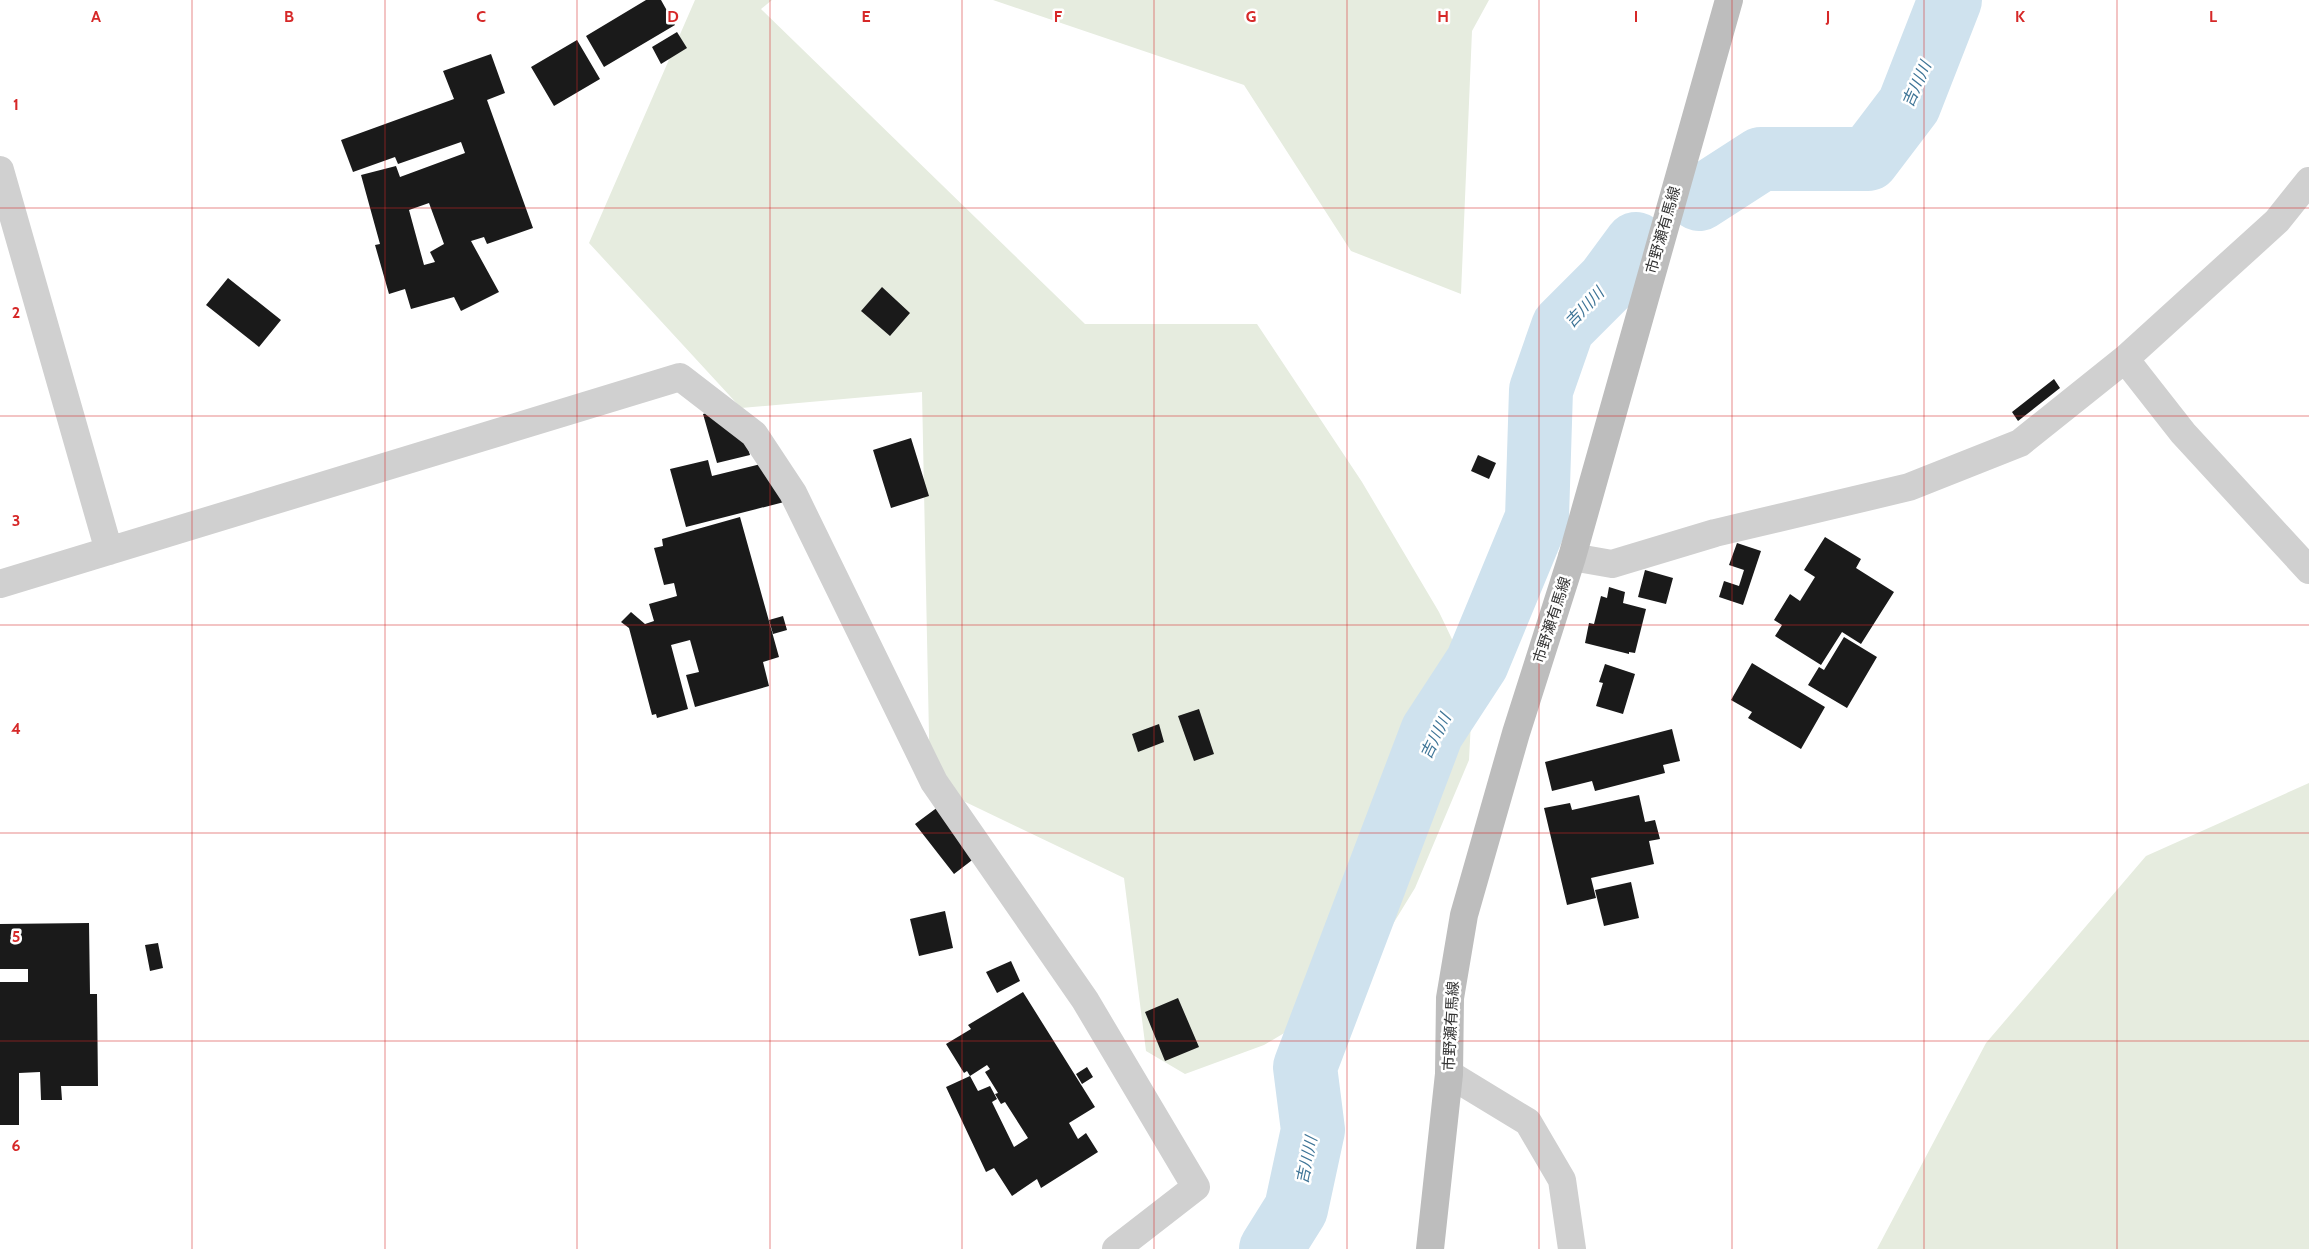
<svg xmlns="http://www.w3.org/2000/svg" width="2309" height="1249" font-family="Cabin,'Noto Sans JP',sans-serif">
  <rect width="100%" height="100%" fill="#fff"/>
  <path fill="#e6ecdf" d="M 695,0 L 772,0 L 761,9 L 1085,324 L 1257,324 L 1362,482 L 1439,612 L 1473,683 L 1469,760 L 1415,888 L 1350,994 L 1264,1045 L 1185,1074 L 1146,1051 L 1124,878 L 930,785 L 922,392 L 741,408 L 589,243 Z
    M 993,0 L 1489,0 L 1472,31 L 1461,294 L 1351,251 L 1244,85 Z
    M 2309,783 L 2309,1249 L 1877,1249 L 1986,1043 L 2146,856 Z"/>
  <g fill="none" stroke-linecap="round" stroke-linejoin="round">
    <path stroke="#cfe2ee" stroke-width="64" d="M 1699,199 L 1761,159 L 1868,159 L 1909,105 L 1950,0
      M 1271,1249 L 1296,1209 L 1313,1130 L 1305,1067 L 1432,732 L 1477,663 L 1537,518 L 1541,390 L 1563,327 L 1608,282 L 1636,244"/>
  </g>
  <path fill="#1a1a1a" fill-rule="evenodd" d="M 646,0 L 661,0 L 675,25 L 604,67 L 586,36 Z
    M 677,32 L 687,48 L 661,64 L 652,47 Z
    M 577,40 L 600,79 L 554,106 L 531,67 Z
    M 491,54 L 505,93 L 487,100 L 533,228 L 487,244 L 484,237 L 471,241 L 499,292 L 461,311 L 454,297 L 411,309 L 405,289 L 389,294 L 375,245 L 380,244 L 361,175 L 396,166 L 400,177 L 465,153 L 461,142 L 398,164 L 395,157 L 353,172 L 341,140 L 454,99 L 443,71 ZM 429,203 L 444,244 L 430,252 L 435,262 L 424,265 L 409,210 Z
    M 228,278 L 281,320 L 259,347 L 206,305 Z
    M 882,287 L 910,313 L 890,336 L 861,311 Z
    M 2054,379 L 2060,388 L 2018,421 L 2012,412 Z
    M 719,410 L 742,427 L 750,455 L 717,463 L 703,414 Z
    M 911,438 L 929,496 L 891,508 L 873,450 Z
    M 1478,455 L 1496,463 L 1489,479 L 1471,471 Z
    M 708,460 L 712,476 L 777,460 L 788,501 L 686,527 L 670,469 Z
    M 740,517 L 779,657 L 763,662 L 769,686 L 695,707 L 686,675 L 699,672 L 690,640 L 671,645 L 688,709 L 657,718 L 656,714 L 652,715 L 629,628 L 621,622 L 631,612 L 645,624 L 654,621 L 649,604 L 677,596 L 674,583 L 664,585 L 654,548 L 663,546 L 662,539 Z
    M 1825,537 L 1861,559 L 1856,568 L 1894,592 L 1861,644 L 1842,632 L 1821,665 L 1775,636 L 1782,625 L 1774,620 L 1790,594 L 1800,601 L 1815,577 L 1804,570 Z
    M 1737,543 L 1761,551 L 1743,605 L 1719,597 L 1724,581 L 1739,586 L 1744,570 L 1729,565 Z
    M 1645,570 L 1673,578 L 1666,604 L 1638,597 Z
    M 1609,587 L 1625,592 L 1623,603 L 1646,609 L 1635,653 L 1629,652 L 1629,654 L 1585,643 L 1589,623 L 1594,624 L 1601,596 L 1607,598 Z
    M 783,616 L 787,630 L 773,634 L 769,620 Z
    M 1844,637 L 1877,657 L 1847,708 L 1808,685 L 1819,667 L 1824,670 Z
    M 1752,663 L 1825,707 L 1801,749 L 1748,718 L 1752,712 L 1731,700 Z
    M 1605,664 L 1635,674 L 1623,714 L 1596,706 L 1603,683 L 1599,682 Z
    M 1199,709 L 1214,754 L 1194,761 L 1178,716 Z
    M 1159,724 L 1164,742 L 1138,752 L 1132,734 Z
    M 1672,729 L 1680,761 L 1663,765 L 1665,773 L 1595,791 L 1592,781 L 1552,791 L 1545,762 Z
    M 1639,795 L 1645,822 L 1655,820 L 1660,839 L 1649,841 L 1654,864 L 1591,878 L 1596,898 L 1567,905 L 1544,808 L 1570,803 L 1572,810 Z
    M 942,804 L 980,854 L 954,874 L 915,824 Z
    M 1631,882 L 1639,918 L 1604,926 L 1595,890 Z
    M 945,911 L 953,948 L 919,956 L 910,919 Z
    M 89,923 L 90,994 L 97,994 L 98,1086 L 61,1086 L 62,1100 L 41,1100 L 40,1072 L 19,1073 L 19,1125 L 0,1125 L 0,982 L 28,982 L 28,969 L 0,969 L 0,924 Z
    M 158,943 L 163,968 L 150,971 L 145,945 Z
    M 1011,961 L 1020,981 L 997,993 L 986,972 Z
    M 1023,992 L 1095,1107 L 1069,1123 L 1078,1139 L 1086,1133 L 1098,1152 L 1041,1188 L 1037,1179 L 1012,1196 L 994,1168 L 986,1172 L 946,1087 L 970,1076 L 978,1091 L 990,1086 L 997,1099 L 992,1102 L 1014,1147 L 1028,1138 L 1005,1102 L 1001,1104 L 995,1094 L 998,1093 L 985,1072 L 990,1069 L 987,1065 L 970,1076 L 967,1071 L 964,1073 L 946,1044 L 971,1029 L 968,1025 Z
    M 1178,998 L 1199,1047 L 1165,1061 L 1145,1012 Z
    M 1087,1067 L 1093,1077 L 1082,1084 L 1076,1074 Z"/>
  <g fill="none" stroke-linecap="round" stroke-linejoin="round">
    <path stroke="#d0d0d0" stroke-width="28" d="M 0,170 L 109,551
      M 2125,359 L 2183,433 L 2309,570
      M 1572,557 L 1612,564 L 1715,533 L 1909,487 L 2020,443 L 2125,359 L 2277,221 L 2309,181
      M 0,584 L 680,377 L 754,434 L 793,493 L 934,782 L 1085,1000 L 1196,1187 L 1116,1249
      M 1449,1074 L 1528,1122 L 1562,1180 L 1572,1249"/>
    <path stroke="#bdbdbd" stroke-width="28" d="M 1430,1249 L 1449,1074 L 1450,998 L 1464,915 L 1516,733 L 1572,557 L 1729,0"/>
  </g>
  <path fill="none" stroke="#d62828" stroke-width="1" stroke-opacity="0.55" d="M 192,0 L 192,1249M 385,0 L 385,1249M 577,0 L 577,1249M 770,0 L 770,1249M 962,0 L 962,1249M 1154,0 L 1154,1249M 1347,0 L 1347,1249M 1539,0 L 1539,1249M 1732,0 L 1732,1249M 1924,0 L 1924,1249M 2117,0 L 2117,1249M 0,208 L 2309,208M 0,416 L 2309,416M 0,625 L 2309,625M 0,833 L 2309,833M 0,1041 L 2309,1041"/>
  <g text-anchor="middle" stroke-width="5" stroke-linejoin="round" paint-order="stroke">
    <g font-size="15" fill="#333" stroke="#fff">
      <text transform="translate(1663 230) rotate(-74)" y="5">市野瀬有馬線</text>
      <text transform="translate(1552 620) rotate(-72)" y="5">市野瀬有馬線</text>
      <text transform="translate(1451 1026) rotate(-87)" y="5">市野瀬有馬線</text>
    </g>
    <g font-size="16" font-style="italic" fill="#3f7597" stroke="#fff">
      <text transform="translate(1916 84) rotate(-66)" y="6">吉川川</text>
      <text transform="translate(1584 307) rotate(-46)" y="6">吉川川</text>
      <text transform="translate(1435 736) rotate(-64)" y="6">吉川川</text>
      <text transform="translate(1306 1160) rotate(-78)" y="6">吉川川</text>
    </g>
  </g>
  <g font-size="16" text-anchor="middle" font-weight="bold" fill="#d62828" stroke="#fff" stroke-width="5" stroke-linejoin="round" paint-order="stroke">
    <text x="96" y="22">A</text>
    <text x="289" y="22">B</text>
    <text x="481" y="22">C</text>
    <text x="673" y="22">D</text>
    <text x="866" y="22">E</text>
    <text x="1058" y="22">F</text>
    <text x="1251" y="22">G</text>
    <text x="1443" y="22">H</text>
    <text x="1636" y="22">I</text>
    <text x="1828" y="22">J</text>
    <text x="2020" y="22">K</text>
    <text x="2213" y="22">L</text>
    <text x="16" y="110">1</text>
    <text x="16" y="318">2</text>
    <text x="16" y="526">3</text>
    <text x="16" y="734">4</text>
    <text x="16" y="942">5</text>
    <text x="16" y="1151">6</text>
  </g>
</svg>
